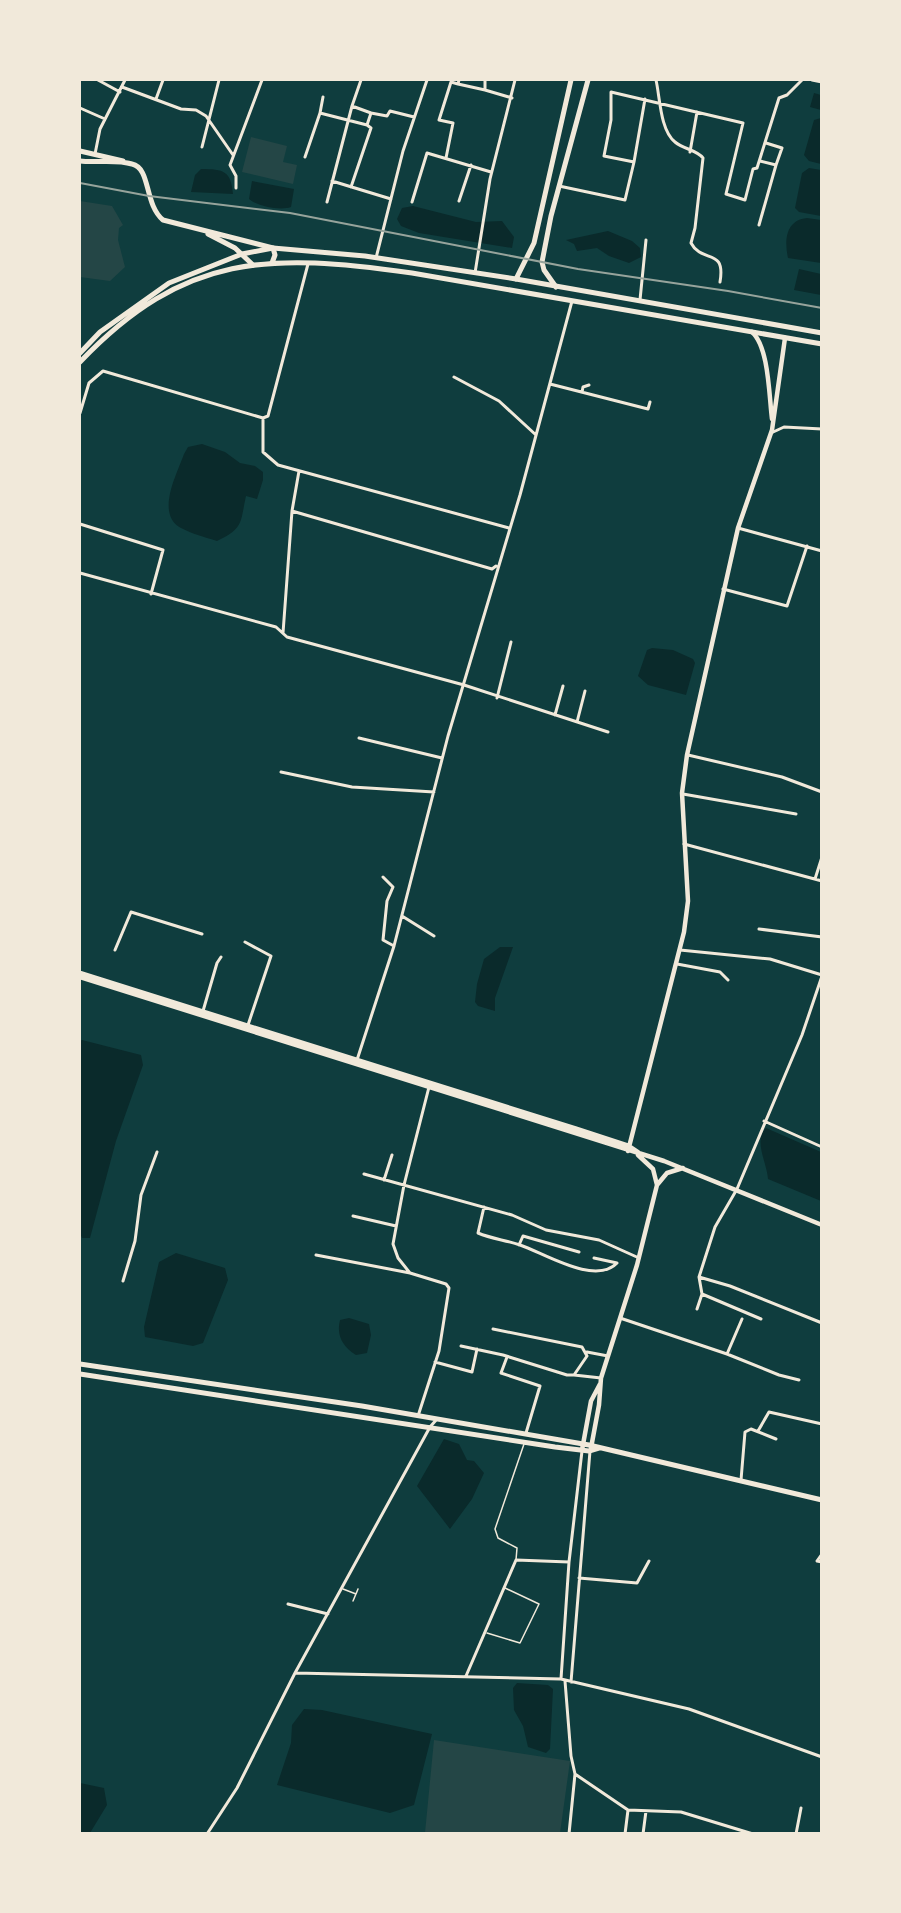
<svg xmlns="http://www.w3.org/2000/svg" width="901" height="1913" font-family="'Nunito Sans',sans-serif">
  <rect width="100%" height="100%" fill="#0f3d3e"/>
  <path fill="#244646" d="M 251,137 L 287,146 L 283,162 L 297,165 L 293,184 L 242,172 Z
    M 80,201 L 112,206 L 123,225 L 119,228 L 118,240 L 125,267 L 110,281 L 80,277 Z
    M 434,1740 L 570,1761 L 560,1833 L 425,1833 Z"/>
  <path fill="#0a2a2b" d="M 814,93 L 821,95 L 821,110 L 810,107 Z
    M 821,118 L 822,118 L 821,164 L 809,161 L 804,155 L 814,120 Z
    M 809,168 L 821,170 L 821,216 L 799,212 L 795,208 L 802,173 Z
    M 201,169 C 224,169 231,171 233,194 L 191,192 L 195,175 Z
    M 252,181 L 294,189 L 291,207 C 280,211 257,206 249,199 Z
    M 413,206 L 476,222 L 502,221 L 514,237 L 512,248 L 419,233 L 401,226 L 397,219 L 402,208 Z
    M 807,218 L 821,220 L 821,263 L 788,258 C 784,240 786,220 807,218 Z
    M 608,231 L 632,241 L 640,248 L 641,257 L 629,263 L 609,256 L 597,248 L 577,251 L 574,244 L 566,240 Z
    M 799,269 L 821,274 L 821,295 L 794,290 Z
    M 202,444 L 225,452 L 240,463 L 255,466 L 263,472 L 263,480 L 257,499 L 246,496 C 240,523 244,528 217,541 C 205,537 192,534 181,528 C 155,514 177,474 184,454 L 188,447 Z
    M 652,648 L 673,650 L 693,659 L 695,663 L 686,695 L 648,685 L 638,676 L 647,650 Z
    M 500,947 L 513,947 L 495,998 L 495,1011 L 478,1006 L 475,1002 L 477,984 L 484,959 Z
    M 82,1040 L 141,1055 L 143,1065 L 116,1141 L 90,1238 L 82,1238 L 80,1233 L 80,1041 Z
    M 766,1128 L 821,1152 L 821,1201 L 768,1179 C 767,1163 753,1140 766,1128 Z
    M 176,1253 L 225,1268 L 228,1280 L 203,1343 L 193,1346 L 145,1337 L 144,1327 L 159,1262 Z
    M 349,1318 L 369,1324 L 371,1335 L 367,1353 L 356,1355 C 343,1347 336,1336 340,1320 Z
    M 444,1439 L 459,1444 L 467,1460 L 474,1461 L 484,1473 L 472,1499 L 450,1529 L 417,1486 Z
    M 517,1683 L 548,1685 L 553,1689 L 550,1749 L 546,1753 L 528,1747 L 523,1726 L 514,1710 L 513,1688 Z
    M 304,1709 L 322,1710 L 432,1734 L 414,1805 L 390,1813 L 277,1785 L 291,1743 L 292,1725 Z
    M 80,1783 L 104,1788 L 107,1805 L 90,1833 L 80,1833 Z"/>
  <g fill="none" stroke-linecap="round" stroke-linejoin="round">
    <path stroke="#f1e9da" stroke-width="1.5" d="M 516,1560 L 517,1548 L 498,1538 L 495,1529 L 524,1444
      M 343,1589 L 356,1594 L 358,1589 L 353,1601
      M 487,1633 L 520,1643 L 539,1604 L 505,1588"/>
    <path stroke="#f1e9da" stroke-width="3" d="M 98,80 L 120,92
      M 485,80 L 485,90 L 512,98
      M 656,80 C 660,97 660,130 675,142 C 683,149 697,150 703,158 L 695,228 L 691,243 C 702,264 726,247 720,282
      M 812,80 L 822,82
      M 458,84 L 485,90
      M 122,87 L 181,109 L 196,110 L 206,116 L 233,155
      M 156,99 L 163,80
      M 645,99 L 634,162 L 604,156 L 611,120 L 611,92 L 743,123 L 726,194 L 745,200 L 753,169 L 757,168 L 779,98 L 787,95 L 802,80
      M 352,106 L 371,113
      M 80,108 L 105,119
      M 320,113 L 323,97
      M 202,147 L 219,80
      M 690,152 L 697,112
      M 95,154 L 100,129 L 125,80
      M 305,157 L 320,113 L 367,125
      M 446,158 L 453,123 L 439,120 L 451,82 L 458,84 L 459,80
      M 760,161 L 776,165 L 782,148 L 766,143
      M 332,181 L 391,199
      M 559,186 L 625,200 L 634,162
      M 351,187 L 371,128 L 367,125 L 371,113 L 387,116 L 390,111 L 414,117
      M 236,188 L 236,176 L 230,165 L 262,80
      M 459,201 L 471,165
      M 327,202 L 352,106 L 361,80
      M 412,202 L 427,153 L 491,172
      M 759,225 L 776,165
      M 376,258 L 403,151 L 427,80
      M 475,273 L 490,179 L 515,80
      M 640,300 L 646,240
      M 454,377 L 499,401 L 536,435
      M 550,384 L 648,409 L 650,402
      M 582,392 L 583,387 L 589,385
      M 80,413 L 89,383 L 103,371 L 263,418 L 268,416 L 308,264
      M 263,418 L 263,452 L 278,465 L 509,528
      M 771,433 L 784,427 L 822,429
      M 292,511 L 492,569 L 496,566
      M 80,524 L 163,550 L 151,594
      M 738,528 L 822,551
      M 80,573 L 276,627 L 287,637 L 464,685 L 608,732
      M 723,589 L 787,606 L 807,546
      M 283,633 L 292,511 L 299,471
      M 497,698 L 511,642
      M 555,715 L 563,686
      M 577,722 L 585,691
      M 359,738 L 442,758
      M 688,755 L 782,777 L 822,792
      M 281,772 L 352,787 L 434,792
      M 683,794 L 796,814
      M 684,844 L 822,881
      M 383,877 L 393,887 L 387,901 L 383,940 L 394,946
      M 815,879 L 822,857
      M 402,916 L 434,936
      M 759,929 L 822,937
      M 245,942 L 271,956 L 248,1025
      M 115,950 L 131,912 L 202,934
      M 680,950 L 770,959 L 822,975
      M 677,964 L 720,972 L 728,980
      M 203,1011 L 217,963 L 221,957
      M 357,1060 L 394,946 L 448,736 L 520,495 L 572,301
      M 764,1121 L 822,1147
      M 364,1174 L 512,1215 L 546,1230 L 599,1240 L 639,1258
      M 384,1180 L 392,1155
      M 484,1207 L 478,1233 C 492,1239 506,1240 520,1245 C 544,1253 595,1286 617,1263 L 594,1258
      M 353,1216 L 396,1226
      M 519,1245 L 523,1236 L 579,1252
      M 316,1255 L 410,1273 L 446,1284 L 449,1288 L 439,1351 L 418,1416
      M 410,1273 L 398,1258 L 393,1244 L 404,1185 L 429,1087
      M 699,1277 L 730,1286 L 822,1323
      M 123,1281 L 135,1241 L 141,1195 L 157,1152
      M 702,1294 L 761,1319
      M 697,1309 L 702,1294 L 699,1277 L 715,1227 L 737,1189 L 802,1035 L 822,976
      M 620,1318 L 727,1354 L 779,1375 L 799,1380
      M 461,1346 L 503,1355 L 567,1375 L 574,1375 L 587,1356 L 582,1347 L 493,1329
      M 587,1352 L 608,1356
      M 727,1354 L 742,1319
      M 507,1357 L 501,1373 L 540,1386 L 526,1433
      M 435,1362 L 472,1372 L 477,1349
      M 574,1375 L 601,1378
      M 758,1431 L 769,1412 L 822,1424
      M 741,1480 L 745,1432 L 751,1429 L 776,1439
      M 822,1554 L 817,1561 L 822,1562
      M 579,1578 L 637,1583 L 649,1561
      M 288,1604 L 328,1614
      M 295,1673 L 561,1679 L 689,1709 L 822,1757
      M 466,1676 L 516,1560 L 569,1562
      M 561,1679 L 569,1562 L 582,1451
      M 565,1681 L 571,1756 L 575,1774 L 569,1834
      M 571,1682 L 590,1451
      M 575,1774 L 628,1810 L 681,1812 L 753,1834
      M 207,1834 L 237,1788 L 295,1673 L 430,1427 L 437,1419
      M 625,1834 L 628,1810
      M 643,1834 L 646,1811
      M 796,1834 L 801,1808"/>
    <path stroke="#f1e9da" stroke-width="4.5" d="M 752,332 C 769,347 769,396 772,419
      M 80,973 L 577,1129 L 629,1146 L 638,1152
      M 80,977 L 664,1161 L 822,1225
      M 628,1151 L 684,932 L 688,901 L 682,793 L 687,755 L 738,528 L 772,430 L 785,338
      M 657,1185 L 667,1173 L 683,1168
      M 591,1448 L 599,1405 L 601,1378 L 637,1265 L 657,1185 L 653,1169 L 638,1155
      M 582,1450 L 591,1401 L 600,1384"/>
    <path stroke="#f1e9da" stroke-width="5" d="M 80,151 L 123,161
      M 80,161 C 96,163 116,159 132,164 C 151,168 144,204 163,220 L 273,248 L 275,255 L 272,263
      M 208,234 L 235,248 L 253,265
      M 516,279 L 534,243 L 571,80
      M 556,287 L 544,270 L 542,262 L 551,216 L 588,80"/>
    <path stroke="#f1e9da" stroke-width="5" d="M 80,353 L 100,332 L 169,283 L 242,254 L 273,248 L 365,256 L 516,279 L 822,333
      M 80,362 C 185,252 270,253 412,273 L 822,344
      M 80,1364 L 362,1406 L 589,1445 L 822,1500
      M 80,1374 L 555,1447 L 589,1451 L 599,1448"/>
    <path stroke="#97a49c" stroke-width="2" d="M 80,183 L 149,196 L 290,213 L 578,269 L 728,291 L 822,308"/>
  </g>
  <rect width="901" height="1913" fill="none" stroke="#f1e9da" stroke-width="162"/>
</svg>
